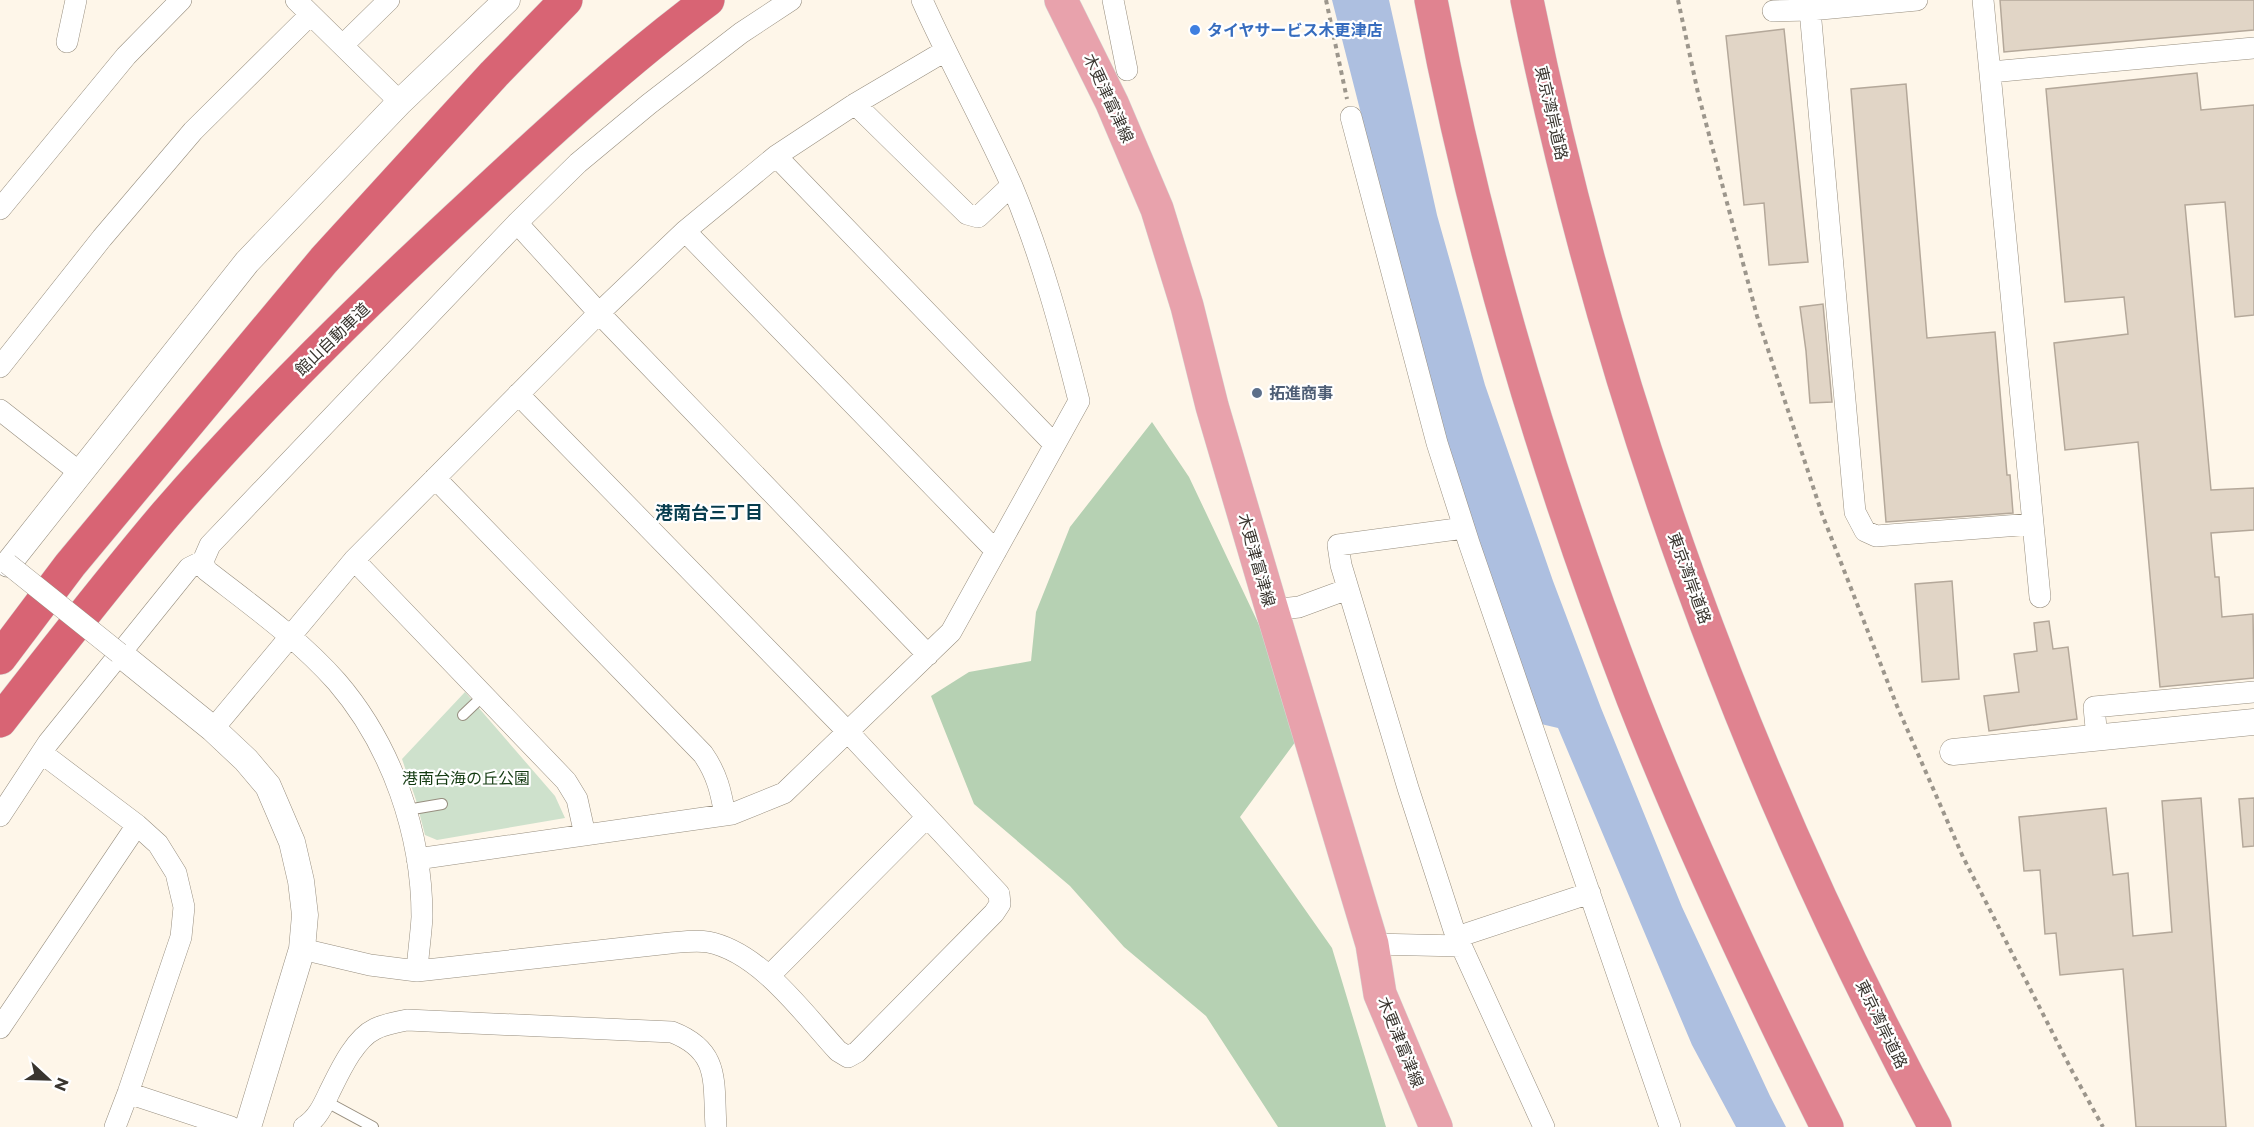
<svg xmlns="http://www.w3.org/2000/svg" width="2254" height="1127" font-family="Montserrat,'Noto Sans JP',sans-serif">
  <rect width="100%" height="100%" fill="#fef6e9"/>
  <path fill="#cee1cc" d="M 465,692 L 555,796 L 565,818 L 437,840 L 425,835 L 416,800 L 402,759 Z"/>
  <path fill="#b6d1b3" d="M 1152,422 L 1189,477 L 1307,726 L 1240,817 L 1332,948 L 1386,1127 L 1278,1127 L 1206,1016 L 1124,947 L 1070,886 L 974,804 L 931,696 L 969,672 L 1031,661 L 1036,612 L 1070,527 Z"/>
  <path fill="#adbfe0" d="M 1332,0 L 1389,0 L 1437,215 L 1485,385 L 1553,581 L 1601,708 L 1682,907 L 1770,1096 L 1786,1127 L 1736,1127 L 1692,1045 L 1558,728 L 1541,724 L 1446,447 Z"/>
  <path fill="#e1d5c6" stroke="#b4a89a" stroke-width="1.5" d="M 2000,0 L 2254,0 L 2254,30 L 2004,52 Z
    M 1784,29 L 1808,262 L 1769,265 L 1764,203 L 1744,205 L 1726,36 Z
    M 2197,73 L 2201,110 L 2254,105 L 2254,315 L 2235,317 L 2225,202 L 2185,205 L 2211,490 L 2254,488 L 2254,530 L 2211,533 L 2215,577 L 2219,577 L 2222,617 L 2253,614 L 2254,678 L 2160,687 L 2138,442 L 2065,450 L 2054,343 L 2128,334 L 2124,297 L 2065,302 L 2046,89 Z
    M 1906,84 L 1927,338 L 1995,332 L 2007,475 L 2010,475 L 2013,513 L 1886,522 L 1851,89 Z
    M 1823,304 L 1832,402 L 1810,403 L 1806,351 L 1800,307 Z
    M 1952,581 L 1959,679 L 1922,682 L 1915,584 Z
    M 2049,621 L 2053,649 L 2068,647 L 2077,719 L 1989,731 L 1984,696 L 2019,692 L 2014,654 L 2037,651 L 2034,623 Z
    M 2201,798 L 2226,1127 L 2136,1127 L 2123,969 L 2060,975 L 2056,933 L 2045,934 L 2040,870 L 2024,871 L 2019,817 L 2106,808 L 2113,875 L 2128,873 L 2133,936 L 2172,932 L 2162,801 Z
    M 2254,798 L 2254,846 L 2243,847 L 2239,799 Z"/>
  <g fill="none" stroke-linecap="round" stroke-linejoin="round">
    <g stroke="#978e7f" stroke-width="12">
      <path id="service" d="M 463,715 L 484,695
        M 407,810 L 442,804
        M 325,1101 L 373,1127"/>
    </g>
    <g stroke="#978e7f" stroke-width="22">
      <path id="minor" d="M 296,0 L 400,102
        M 1113,0 L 1127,70
        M 1983,0 L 2040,597
        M 1810,10 L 1855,512 L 1865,531 L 1876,536 L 2033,524
        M 1773,11 L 1810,10 L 1917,0
        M 67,42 L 76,0
        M 343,45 L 389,0
        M 1991,72 L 2254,48
        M 855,104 L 967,214 L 978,217 L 1011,186
        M 1351,117 L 1437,443 L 1469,543 L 1670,1127
        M 776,156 L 1054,444
        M 0,209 L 126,56 L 181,0
        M 517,223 L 599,313 L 928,655
        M 685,231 L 996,551
        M 0,367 L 102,238 L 193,131 L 310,15
        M 0,410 L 79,472
        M 435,478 L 703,754 C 717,774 721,792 725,815
        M 1464,528 L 1338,545 L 1341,565 L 1408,788 L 1454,930 L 1544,1127
        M 354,560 L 566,781 L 577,799 L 585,835
        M 1272,610 L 1299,607 L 1348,589
        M 213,729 L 354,560 L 599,313 L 685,231 L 776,156 L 855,104 L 945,51
        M 2097,738 L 2094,707 L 2254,692
        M 43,754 L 137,825 L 158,844 L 176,873 L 184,907 L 181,937 L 128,1093 L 115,1127
        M 0,816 L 48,743 L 189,568 L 203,561
        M 417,859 L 732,814 L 784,793 L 951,632 L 1079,401 C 1061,329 1041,255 1012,186 C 984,123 950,63 922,0
        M 1457,937 L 1590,893
        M 1372,944 L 1461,946
        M 302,949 L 370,965 L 417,971 L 670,943 C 682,942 696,940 708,942 C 760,952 803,1013 838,1051 L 848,1057 L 857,1052 L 994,913 L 1000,904 L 999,894 L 848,732 L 518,394
        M 417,971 C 418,954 421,935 422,917 C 422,834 392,746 337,682 C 299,639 251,605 206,570 L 203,561 L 210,545 L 517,223 L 578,163 L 649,104 L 741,33 L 791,0
        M 769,976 L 927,817
        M 0,1028 L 137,825
        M 128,1093 L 231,1127
        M 304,1127 C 317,1119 323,1106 329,1093 C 339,1073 354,1039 375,1029 C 385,1024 396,1022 407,1020 L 672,1032 C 721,1051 713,1082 716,1127"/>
    </g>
    <g stroke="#978e7f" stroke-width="27">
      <path id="tertiary" d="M 8,564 L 247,262 L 400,102 L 507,0
        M 119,653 L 213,729 L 246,760 L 268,786 L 292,842 L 301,881 L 305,915 L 302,949 L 248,1127
        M 1953,752 L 2254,722"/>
    </g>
    <g stroke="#d7d7d5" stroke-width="34">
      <path id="primary" d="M 1061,0 L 1112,103 L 1157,209 L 1187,306 L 1212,406 L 1272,610 L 1372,944 L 1380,994 L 1436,1127"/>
    </g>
    <g stroke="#d7d7d5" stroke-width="34">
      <path id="trunk" d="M 1431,0 C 1476,238 1546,473 1633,699 C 1690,845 1757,987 1827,1127
        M 1527,0 C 1607,393 1744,774 1935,1127"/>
    </g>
    <g stroke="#d7d7d5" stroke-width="34">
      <path id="motorway" d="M 0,658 L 70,565 L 324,260 L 494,74 L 566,0
        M 0,721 C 54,652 108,582 165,515 C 261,404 366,302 473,203 C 549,132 625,62 708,0"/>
    </g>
    <path stroke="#9c968c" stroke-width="4" stroke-dasharray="4.5 4.5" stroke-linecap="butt" d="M 1326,0 L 1347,99
      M 1678,0 L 1698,93 L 1757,316 L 1822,514 L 1897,706 L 1963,857 L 2072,1071 L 2103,1127"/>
    <use href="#service" stroke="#fff" stroke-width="10"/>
    <use href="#minor" stroke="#fff" stroke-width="21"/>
    <use href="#tertiary" stroke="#fff" stroke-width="26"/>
    <use href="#primary" stroke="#e8a2ac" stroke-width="33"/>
    <use href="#trunk" stroke="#e08390" stroke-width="33"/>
    <use href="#motorway" stroke="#d86474" stroke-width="33"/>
    <g stroke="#978e7f" stroke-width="22" stroke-linecap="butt">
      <path id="minor-bridge" d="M 8,564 L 119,653"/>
    </g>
    <use href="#minor-bridge" stroke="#fff" stroke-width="21"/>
  </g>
  <circle fill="#3f7fe0" stroke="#fff" stroke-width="2" cx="1195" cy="30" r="6"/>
  <circle fill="#5c6f8a" stroke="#fff" stroke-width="2" cx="1257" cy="393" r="6"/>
  <g text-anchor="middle" stroke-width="4.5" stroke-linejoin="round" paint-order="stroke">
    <g font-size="16" font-weight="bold" fill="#366cbe" stroke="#fff" text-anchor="start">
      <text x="1207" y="36">タイヤサービス木更津店</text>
    </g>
    <g font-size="16" fill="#39352f" stroke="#fff">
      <text transform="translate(1109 98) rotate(65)" y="6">木更津富津線</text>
      <text transform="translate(1552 113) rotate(77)" y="6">東京湾岸道路</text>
      <text transform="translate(332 339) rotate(-44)" y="6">館山自動車道</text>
      <text transform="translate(1257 560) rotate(74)" y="6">木更津富津線</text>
      <text transform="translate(1690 578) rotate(70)" y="6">東京湾岸道路</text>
      <text transform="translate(1882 1024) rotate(64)" y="6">東京湾岸道路</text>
      <text transform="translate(1401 1042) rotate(68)" y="6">木更津富津線</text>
    </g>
    <g font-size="16" font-weight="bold" fill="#4e5e75" stroke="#fff" text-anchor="start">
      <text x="1269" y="399">拓進商事</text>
    </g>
    <g font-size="16" fill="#143b12" stroke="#fff">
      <text x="466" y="784">港南台海の丘公園</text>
    </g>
    <g font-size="18" font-weight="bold" fill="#073d4e" stroke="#fff">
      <text x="709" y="519">港南台三丁目</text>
    </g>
  </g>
  <g transform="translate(48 1079) rotate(112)" stroke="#ffffff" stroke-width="4.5" paint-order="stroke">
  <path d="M0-4.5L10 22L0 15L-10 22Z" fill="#39352f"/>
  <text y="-9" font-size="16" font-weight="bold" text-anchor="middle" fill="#39352f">N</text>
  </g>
</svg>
